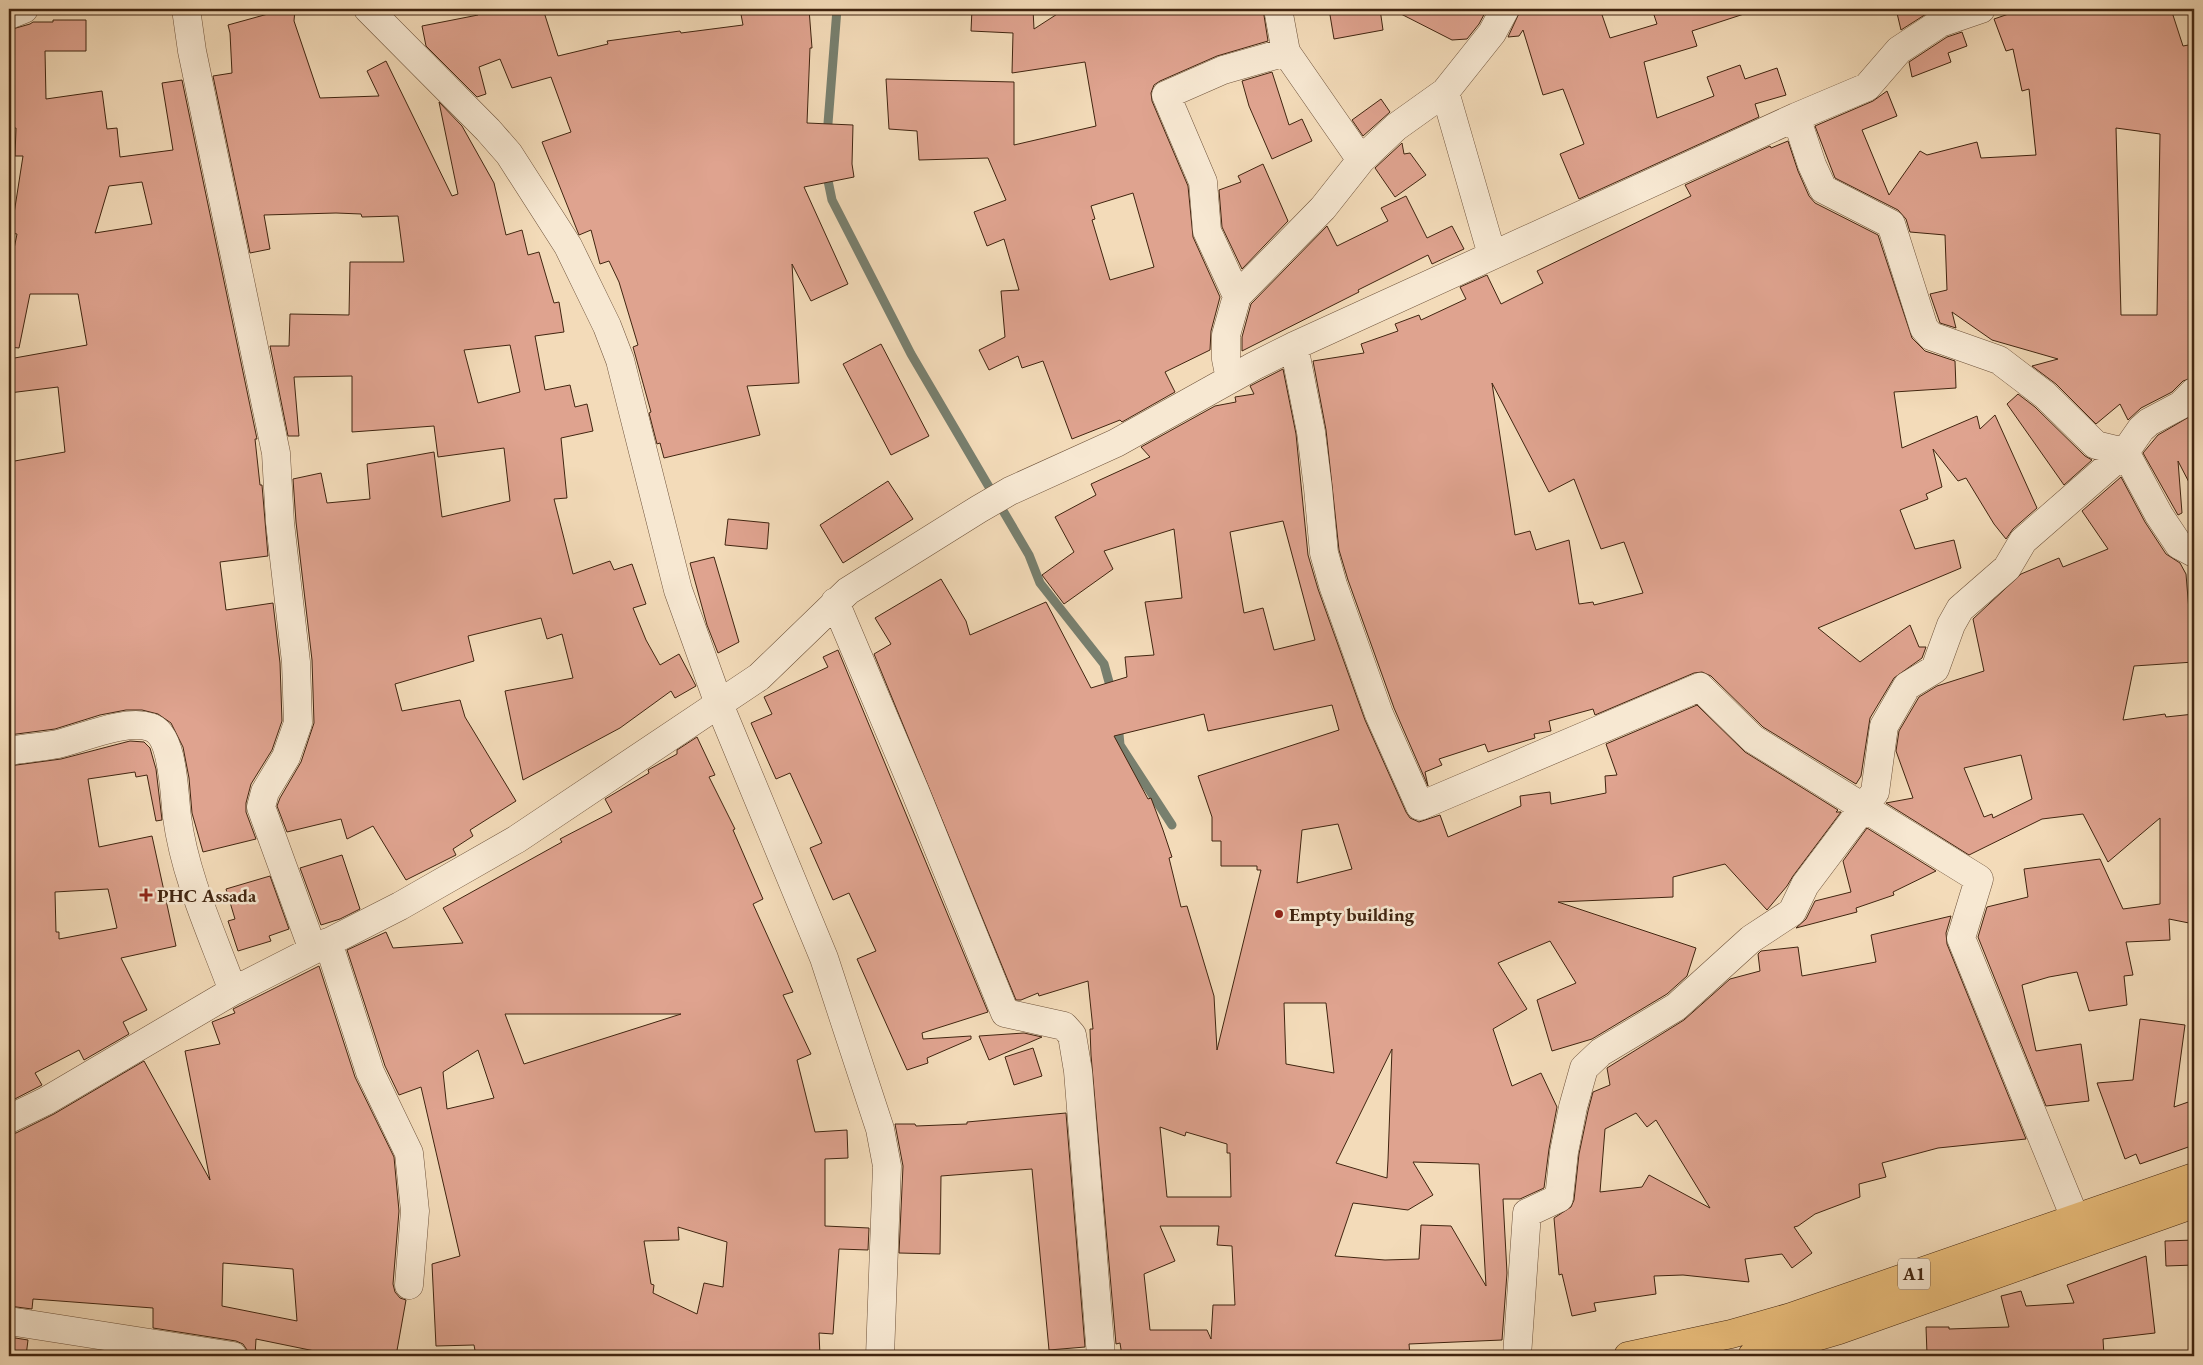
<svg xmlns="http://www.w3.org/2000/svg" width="2203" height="1365" font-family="'EB Garamond',serif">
  <rect width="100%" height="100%" fill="#f3dbb9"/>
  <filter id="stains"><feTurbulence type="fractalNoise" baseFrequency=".004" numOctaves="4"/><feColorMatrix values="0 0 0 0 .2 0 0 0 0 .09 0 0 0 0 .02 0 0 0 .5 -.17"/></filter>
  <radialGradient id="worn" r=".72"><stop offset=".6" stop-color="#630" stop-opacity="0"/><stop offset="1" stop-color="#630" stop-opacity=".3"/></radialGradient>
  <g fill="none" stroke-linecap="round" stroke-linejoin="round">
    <path stroke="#787f6e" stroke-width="9" d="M 827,136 L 837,9
      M 826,171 L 832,200 L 911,354 L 1029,555 L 1040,583 L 1104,664 L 1112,693
      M 1118,723 L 1120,745 L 1172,825"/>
  </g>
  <path fill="#dfa38f" stroke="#412510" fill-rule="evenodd" d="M 286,9 L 295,9 L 294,21 L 320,98 L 379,96 L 367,71 L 386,61 L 452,196 L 458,194 L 439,102 L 462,126 L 494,183 L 506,235 L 522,230 L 528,255 L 539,252 L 554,303 L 559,302 L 564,332 L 535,336 L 545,390 L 570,385 L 575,407 L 587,404 L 593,431 L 561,438 L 567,498 L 554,499 L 573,574 L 610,561 L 614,570 L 632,564 L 646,604 L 633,608 L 646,640 L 660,665 L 679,654 L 696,686 L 675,698 L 671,691 L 620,728 L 523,780 L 505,691 L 573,678 L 562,634 L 547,639 L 541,618 L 468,636 L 474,661 L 395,684 L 402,711 L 460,700 L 465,717 L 516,801 L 470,830 L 473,836 L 453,849 L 456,855 L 406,880 L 373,826 L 347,839 L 341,819 L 287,832 L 277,806 L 280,798 L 301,762 L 314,723 L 312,660 L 296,522 L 293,479 L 321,473 L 327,503 L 370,499 L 367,464 L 434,452 L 442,517 L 510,501 L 504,448 L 438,457 L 434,426 L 352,432 L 352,376 L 294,377 L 299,436 L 288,436 L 270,346 L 289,346 L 290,314 L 349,315 L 350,262 L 404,262 L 398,216 L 362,217 L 361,214 L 336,213 L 264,215 L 270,249 L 250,253 L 213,76 L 232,73 L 230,33 L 228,25 ZM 510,345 L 520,392 L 478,403 L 464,350 Z
    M 476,9 L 543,9 L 558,56 L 608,44 L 607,41 L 680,31 L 681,33 L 743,25 L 740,9 L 809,9 L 812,48 L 810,48 L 807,123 L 853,125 L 852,164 L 854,177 L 804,187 L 848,284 L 811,301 L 792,264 L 799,383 L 747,386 L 760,435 L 664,458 L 660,443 L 657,444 L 649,413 L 651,412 L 633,347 L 638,345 L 619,282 L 609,261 L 600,264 L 591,230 L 579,235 L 577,230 L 542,142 L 571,132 L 551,77 L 512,88 L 500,59 L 479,67 L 486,94 L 477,97 L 426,46 L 422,26 L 478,15 Z
    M 972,9 L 1033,9 L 1034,29 L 1065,9 L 1263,9 L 1268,41 L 1217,56 L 1160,81 L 1154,85 L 1151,93 L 1152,101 L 1188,186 L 1193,237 L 1220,297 L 1211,331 L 1210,350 L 1165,372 L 1175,392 L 1122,422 L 1120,420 L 1072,439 L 1043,361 L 1022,368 L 1018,356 L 989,370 L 979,350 L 1005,337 L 1001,291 L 1019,290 L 1004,239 L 987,246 L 974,212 L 1006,200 L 988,158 L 919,160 L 917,131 L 889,129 L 886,79 L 1014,82 L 1014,145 L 1096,126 L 1085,62 L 1012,73 L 1013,33 L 971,31 ZM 1133,193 L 1154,267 L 1110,280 L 1092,220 L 1095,219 L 1091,206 Z
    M 1329,9 L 1380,9 L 1383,30 L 1334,39 Z
    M 1470,9 L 1487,9 L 1479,24 L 1467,39 L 1452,40 L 1401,14 Z
    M 1521,9 L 1600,9 L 1610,38 L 1657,24 L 1652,9 L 1746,9 L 1747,13 L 1692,31 L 1697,46 L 1644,62 L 1657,118 L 1714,96 L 1707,77 L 1740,65 L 1745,79 L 1777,68 L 1786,95 L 1755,104 L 1759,117 L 1579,199 L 1560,154 L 1584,144 L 1563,89 L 1543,95 L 1523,30 L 1519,36 L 1508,37 Z
    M 1896,9 L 1934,9 L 1901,30 Z
    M 2023,9 L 2171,9 L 2183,46 L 2194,44 L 2194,377 L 2183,381 L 2172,392 L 2141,408 L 2128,420 L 2120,404 L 2096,424 L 2056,384 L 2032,366 L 2058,359 L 1992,340 L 1952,312 L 1956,328 L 1940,323 L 1930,294 L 1947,290 L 1945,235 L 1910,232 L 1906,219 L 1898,210 L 1835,178 L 1815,126 L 1873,101 L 1887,91 L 1897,116 L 1862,130 L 1889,195 L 1920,151 L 1927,155 L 1977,142 L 1981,158 L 2036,155 L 2029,89 L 2022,91 L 2013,49 L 2006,51 L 1994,19 ZM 2116,128 L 2160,134 L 2157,315 L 2121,315 Z
    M 53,20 L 86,20 L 86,51 L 45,51 L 46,99 L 102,91 L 107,129 L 117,128 L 120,157 L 173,150 L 162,83 L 182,80 L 257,439 L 255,439 L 260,485 L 262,485 L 268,556 L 220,562 L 226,610 L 273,603 L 280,663 L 282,721 L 272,750 L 251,784 L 246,803 L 246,812 L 256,839 L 203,852 L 192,813 L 189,778 L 183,747 L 171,723 L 158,714 L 142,710 L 126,710 L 100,715 L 55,729 L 9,735 L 9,462 L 65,452 L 58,387 L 9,393 L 9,359 L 87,345 L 78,294 L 30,294 L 19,348 L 9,347 L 9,274 L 17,234 L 11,233 L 23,156 L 15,156 L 16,128 L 9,128 L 9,30 L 30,24 L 33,22 L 53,22 ZM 142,182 L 152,224 L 95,233 L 109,186 Z
    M 1962,32 L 1967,46 L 1948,53 L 1951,62 L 1912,77 L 1909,62 L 1947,37 Z
    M 1272,72 L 1289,125 L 1302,119 L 1312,141 L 1272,159 L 1249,106 L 1242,81 Z
    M 1381,99 L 1390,112 L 1363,136 L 1352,120 Z
    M 1788,141 L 1798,171 L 1809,196 L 1815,203 L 1878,235 L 1912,338 L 1925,351 L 1955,361 L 1956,388 L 1894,392 L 1902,448 L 1977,416 L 1980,429 L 1995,415 L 2037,508 L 2013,529 L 2006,539 L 1994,524 L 1966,478 L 1958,481 L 1933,449 L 1942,487 L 1926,494 L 1928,499 L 1900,510 L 1915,549 L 1954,540 L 1961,568 L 1818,628 L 1860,662 L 1910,625 L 1919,647 L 1926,647 L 1922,658 L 1894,678 L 1870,718 L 1861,776 L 1856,784 L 1763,727 L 1711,676 L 1702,672 L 1694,673 L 1595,715 L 1593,709 L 1549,721 L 1551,731 L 1534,734 L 1535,738 L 1488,752 L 1485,744 L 1439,759 L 1442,765 L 1425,772 L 1428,786 L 1394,708 L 1348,580 L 1339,550 L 1326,430 L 1313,361 L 1364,353 L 1361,344 L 1398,331 L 1395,324 L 1419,315 L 1421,320 L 1466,299 L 1460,287 L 1487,275 L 1501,304 L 1543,283 L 1537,271 L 1691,196 L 1685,185 L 1770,146 L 1771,148 ZM 1492,383 L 1549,492 L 1574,479 L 1601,549 L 1624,542 L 1643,593 L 1594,605 L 1593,602 L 1579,604 L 1569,540 L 1536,550 L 1530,531 L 1515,535 Z
    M 1402,143 L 1404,154 L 1410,153 L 1426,175 L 1395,197 L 1375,168 Z
    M 1263,164 L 1288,221 L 1242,269 L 1222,227 L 1219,190 L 1241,182 L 1238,176 Z
    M 1406,196 L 1427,238 L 1452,226 L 1464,249 L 1432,264 L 1428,255 L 1358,290 L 1359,292 L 1242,351 L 1242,337 L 1251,304 L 1327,226 L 1337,246 L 1388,221 L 1381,208 Z
    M 881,344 L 929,436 L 891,455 L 843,364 Z
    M 1283,369 L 1296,434 L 1308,555 L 1318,589 L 1365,720 L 1406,812 L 1410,818 L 1419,822 L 1440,815 L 1448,837 L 1521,806 L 1520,796 L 1550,792 L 1551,804 L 1606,793 L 1605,776 L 1617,775 L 1606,744 L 1697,705 L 1745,752 L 1838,810 L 1836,812 L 1841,812 L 1793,876 L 1787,886 L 1767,910 L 1725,864 L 1673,877 L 1673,897 L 1558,902 L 1696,948 L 1687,976 L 1667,994 L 1592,1039 L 1552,1051 L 1537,1000 L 1576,983 L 1550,941 L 1498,963 L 1527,1009 L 1493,1029 L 1512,1086 L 1541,1073 L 1557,1107 L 1549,1149 L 1544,1188 L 1520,1199 L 1503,1199 L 1507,1273 L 1502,1340 L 1409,1344 L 1410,1356 L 1268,1356 L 1268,1351 L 1165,1352 L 1165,1356 L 1122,1356 L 1120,1343 L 1116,1344 L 1091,1055 L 1090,1029 L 1093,1029 L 1088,981 L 1039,996 L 1038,993 L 1021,1000 L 1016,1000 L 874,654 L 891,644 L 875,618 L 941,579 L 966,621 L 970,635 L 1046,602 L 1091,688 L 1127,677 L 1125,657 L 1154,655 L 1145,602 L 1182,598 L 1174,529 L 1104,551 L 1113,569 L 1064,604 L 1042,575 L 1074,552 L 1055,517 L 1096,495 L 1091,484 L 1150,457 L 1141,447 L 1215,406 L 1236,402 L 1235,397 L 1254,394 L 1250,386 ZM 1283,521 L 1315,640 L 1274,650 L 1263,608 L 1244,613 L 1230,532 ZM 1332,705 L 1339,730 L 1198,776 L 1212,817 L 1212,841 L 1221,841 L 1221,866 L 1257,866 L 1257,870 L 1261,870 L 1217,1050 L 1214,996 L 1187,906 L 1181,907 L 1169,858 L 1172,857 L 1163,830 L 1151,798 L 1148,799 L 1114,736 L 1204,714 L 1208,731 ZM 1338,824 L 1352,869 L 1297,883 L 1302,830 ZM 1284,1003 L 1326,1003 L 1334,1073 L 1286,1064 ZM 1392,1049 L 1388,1160 L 1387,1178 L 1336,1163 ZM 1160,1127 L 1185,1136 L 1186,1132 L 1227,1144 L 1227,1153 L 1230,1153 L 1231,1197 L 1167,1197 ZM 1413,1162 L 1479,1164 L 1486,1286 L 1451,1226 L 1421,1225 L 1419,1259 L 1385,1260 L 1335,1256 L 1353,1203 L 1408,1210 L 1433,1195 ZM 1160,1226 L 1219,1226 L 1217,1245 L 1232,1246 L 1235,1305 L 1213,1305 L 1211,1339 L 1207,1330 L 1150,1330 L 1144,1274 L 1175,1261 Z
    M 2018,394 L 2035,407 L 2085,456 L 2092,460 L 2064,485 L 2007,404 Z
    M 2194,414 L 2194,492 L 2178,461 L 2182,513 L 2178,515 L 2143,453 L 2158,435 Z
    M 2121,477 L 2145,522 L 2166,554 L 2180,563 L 2186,574 L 2190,623 L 2194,623 L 2194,662 L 2134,666 L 2123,720 L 2165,714 L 2166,717 L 2194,714 L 2194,924 L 2169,919 L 2170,940 L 2126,942 L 2133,975 L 2124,976 L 2127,1005 L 2089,1011 L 2077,972 L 2049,977 L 2022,985 L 2036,1051 L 2081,1044 L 2089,1101 L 2046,1106 L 1978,937 L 1987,907 L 2028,897 L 2024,869 L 2100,859 L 2123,909 L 2160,904 L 2160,818 L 2108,862 L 2083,814 L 2042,819 L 1969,855 L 1886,803 L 1913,798 L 1896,751 L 1899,731 L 1919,697 L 1937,686 L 1984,671 L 1973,619 L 2021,574 L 2059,558 L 2063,567 L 2108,549 L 2082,511 ZM 2021,755 L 2032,799 L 1993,818 L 1992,814 L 1984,817 L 1964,768 Z
    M 888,481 L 913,519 L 843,563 L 820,525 Z
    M 728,519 L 769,523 L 767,549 L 725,545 Z
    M 714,557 L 739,642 L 718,653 L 707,625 L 690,563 Z
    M 838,650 L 988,1012 L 922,1033 L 923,1039 L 971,1036 L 971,1039 L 927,1058 L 928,1063 L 907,1070 L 857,959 L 876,951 L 849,893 L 833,900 L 810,848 L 822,843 L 790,773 L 776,779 L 751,723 L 772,714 L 764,697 L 828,667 L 823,657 Z
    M 697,737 L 715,775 L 709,777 L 735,829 L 733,830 L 763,899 L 753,904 L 793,992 L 783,995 L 811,1054 L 797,1060 L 815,1132 L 847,1130 L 848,1158 L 825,1159 L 825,1226 L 869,1228 L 868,1250 L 839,1249 L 833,1334 L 819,1333 L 820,1356 L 476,1356 L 474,1345 L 436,1346 L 432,1264 L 460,1256 L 421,1087 L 399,1095 L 385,1066 L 347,950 L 386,932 L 393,948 L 463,943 L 443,908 L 562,842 L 560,839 L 612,812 L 605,799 L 649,773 L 648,770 L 677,754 L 677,750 ZM 505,1014 L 681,1014 L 524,1064 ZM 478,1050 L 494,1098 L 447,1109 L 443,1072 ZM 678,1227 L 727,1242 L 723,1287 L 704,1283 L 697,1314 L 653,1293 L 654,1285 L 651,1284 L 644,1241 L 679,1240 Z
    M 130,741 L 144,742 L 150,748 L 156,769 L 162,820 L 156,821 L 147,775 L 136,777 L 135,772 L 88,779 L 99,847 L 152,836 L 176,946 L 121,958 L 147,1010 L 123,1022 L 129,1034 L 84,1060 L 79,1050 L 35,1073 L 42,1085 L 9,1102 L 9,902 L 14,902 L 14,850 L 9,851 L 9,766 L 61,759 ZM 108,889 L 117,928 L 59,939 L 59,932 L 56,932 L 55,892 Z
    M 1867,828 L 1936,871 L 1893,892 L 1894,895 L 1856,908 L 1857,912 L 1796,928 L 1806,919 L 1815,901 L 1851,892 L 1843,861 Z
    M 342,855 L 360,909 L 340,919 L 321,925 L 300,868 Z
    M 270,876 L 289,929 L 269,936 L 271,941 L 238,951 L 228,921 L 235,919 L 226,889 Z
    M 1951,916 L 1946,933 L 1947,944 L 2026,1139 L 1938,1148 L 1882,1163 L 1886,1177 L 1859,1184 L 1860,1197 L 1815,1214 L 1798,1226 L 1794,1227 L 1812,1253 L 1792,1268 L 1782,1254 L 1745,1259 L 1749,1282 L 1683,1275 L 1654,1276 L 1656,1294 L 1594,1303 L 1596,1311 L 1572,1316 L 1562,1274 L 1559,1275 L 1554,1218 L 1571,1207 L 1574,1200 L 1579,1154 L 1588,1111 L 1593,1092 L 1610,1085 L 1607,1068 L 1684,1020 L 1730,979 L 1760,971 L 1758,954 L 1761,951 L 1798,947 L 1802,976 L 1876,962 L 1871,935 ZM 1636,1113 L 1647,1127 L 1656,1120 L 1710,1208 L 1649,1175 L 1642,1187 L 1600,1192 L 1605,1129 Z
    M 319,966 L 355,1077 L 394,1157 L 399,1211 L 393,1284 L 395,1292 L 400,1298 L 406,1300 L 396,1356 L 339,1356 L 256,1339 L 255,1356 L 248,1356 L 247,1350 L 243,1344 L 236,1341 L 153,1328 L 153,1308 L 33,1299 L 32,1309 L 9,1306 L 11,1256 L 9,1228 L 9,1134 L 16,1133 L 54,1114 L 144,1061 L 210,1180 L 185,1051 L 220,1044 L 212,1022 L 235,1013 L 233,1009 ZM 223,1263 L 293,1269 L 297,1321 L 222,1306 Z
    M 2140,1019 L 2185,1025 L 2174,1107 L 2194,1100 L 2194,1145 L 2140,1164 L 2136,1154 L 2125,1159 L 2097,1083 L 2133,1080 Z
    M 1024,1033 L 1042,1037 L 989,1060 L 979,1036 Z
    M 1033,1048 L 1042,1076 L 1014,1085 L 1005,1057 Z
    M 1066,1113 L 1085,1347 L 1049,1350 L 1032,1169 L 941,1176 L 940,1254 L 899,1253 L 903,1166 L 895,1124 L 915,1124 L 916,1126 L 967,1124 L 967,1122 Z
    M 2194,1240 L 2194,1265 L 2166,1266 L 2165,1241 Z
    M 2146,1256 L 2155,1333 L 2103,1339 L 2104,1356 L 2003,1356 L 2003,1354 L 1972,1355 L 1972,1352 L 1927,1354 L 1926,1327 L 1949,1327 L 1949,1329 L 2009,1327 L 2001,1296 L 2021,1291 L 2026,1306 L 2074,1303 L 2067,1285 Z
    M 9,1337 L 28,1340 L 26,1356 L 9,1356 Z"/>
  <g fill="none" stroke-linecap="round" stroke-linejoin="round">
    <g stroke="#6e523a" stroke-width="29">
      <path id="minor" d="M 186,9 L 192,51 L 276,453 L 280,523 L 296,662 L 298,723 L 286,757 L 265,792 L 261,807 L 313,950
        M 368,9 L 488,130 L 509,154 L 568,246 L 607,326 L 620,360 L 678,590 L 719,704 L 824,958 L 880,1129 L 887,1166 L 880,1356
        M 1278,9 L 1286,52 L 1361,160
        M 9,15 L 24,9
        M 1445,92 L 1492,255
        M 1796,117 L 1812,165 L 1823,189 L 1891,224 L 1924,328 L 1931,336 L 1999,360 L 2045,395 L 2096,445 L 2125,452 L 2159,515 L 2179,545 L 2194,553
        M 1237,296 L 1207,231 L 1203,182 L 1166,95 L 1223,70 L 1286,52
        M 1294,346 L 1311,432 L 1318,488 L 1324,553 L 1333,585 L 1379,714 L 1420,806 L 1700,687 L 1753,739 L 1979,879 L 1961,938 L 2075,1218
        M 1230,379 L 1226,359 L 1226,335 L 1237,296 L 1323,208 L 1361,160 L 1396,127 L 1445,92 L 1492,33 L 1505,9
        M 835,602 L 915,791 L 1005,1013 L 1064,1026 L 1072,1035 L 1078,1071 L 1101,1356
        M 9,751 C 25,748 42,747 58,744 C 83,738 125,719 150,727 C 174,734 174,795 177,817 C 185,877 212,934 233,991
        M 328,942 L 370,1072 L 409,1153 L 415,1211 L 409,1285
        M 9,1119 L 46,1101 L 233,991 L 400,906 L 517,839 L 759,677 L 848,591 L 979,509 L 1010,491 L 1116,443 L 1254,366 L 1294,346 L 1796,117 L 1867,87 L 1899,50 L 1940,23 L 1981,9
        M 9,1321 L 233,1356
        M 1517,1356 L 1527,1213 L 1559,1198 L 1564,1152 L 1573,1107 L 1584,1068 L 1601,1052 L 1676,1007 L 1751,939 L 1792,912 L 1805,885 L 1875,792 L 1884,726 L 1907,686 L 1935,669 L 1951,625 L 1960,609 L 2007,568 L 2023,541 L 2125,452 L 2141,429 L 2149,422 L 2181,405 L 2194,392"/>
    </g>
    <g stroke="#412510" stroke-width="29">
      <path id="highway" d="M 1628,1356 L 1731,1334 L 1791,1317 L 2194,1177
        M 1752,1356 L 1839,1330 L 2194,1204"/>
    </g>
    <use href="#minor" stroke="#f7e8d2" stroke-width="28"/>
    <use href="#highway" stroke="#eabe7c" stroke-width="28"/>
  </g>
  <g fill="#8f2418" stroke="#f7e8d2" stroke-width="2">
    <path d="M143.5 887.5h5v5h5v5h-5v5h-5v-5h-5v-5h5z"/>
    <circle cx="1279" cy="914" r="5"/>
  </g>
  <g text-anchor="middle" stroke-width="5" stroke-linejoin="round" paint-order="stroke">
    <rect fill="#f7e8d2" stroke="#78604a" stroke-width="1" x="1898" y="1258.5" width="32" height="31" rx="4"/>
    <g font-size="18" font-weight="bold" fill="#412510">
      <text x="1914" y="1280">A1</text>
    </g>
    <g font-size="19" font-weight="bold" fill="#412510" stroke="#f7e8d2" text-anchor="start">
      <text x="157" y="902">PHC Assada</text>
      <text x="1289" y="921">Empty building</text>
    </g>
  </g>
  <rect width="2203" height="1365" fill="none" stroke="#f3dbb9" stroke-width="30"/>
  <rect x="10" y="10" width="2183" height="1345" fill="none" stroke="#412510" stroke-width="2.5"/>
  <rect x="15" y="15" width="2173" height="1335" fill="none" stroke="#412510"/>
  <rect width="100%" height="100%" filter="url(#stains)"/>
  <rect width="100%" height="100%" fill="url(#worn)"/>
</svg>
